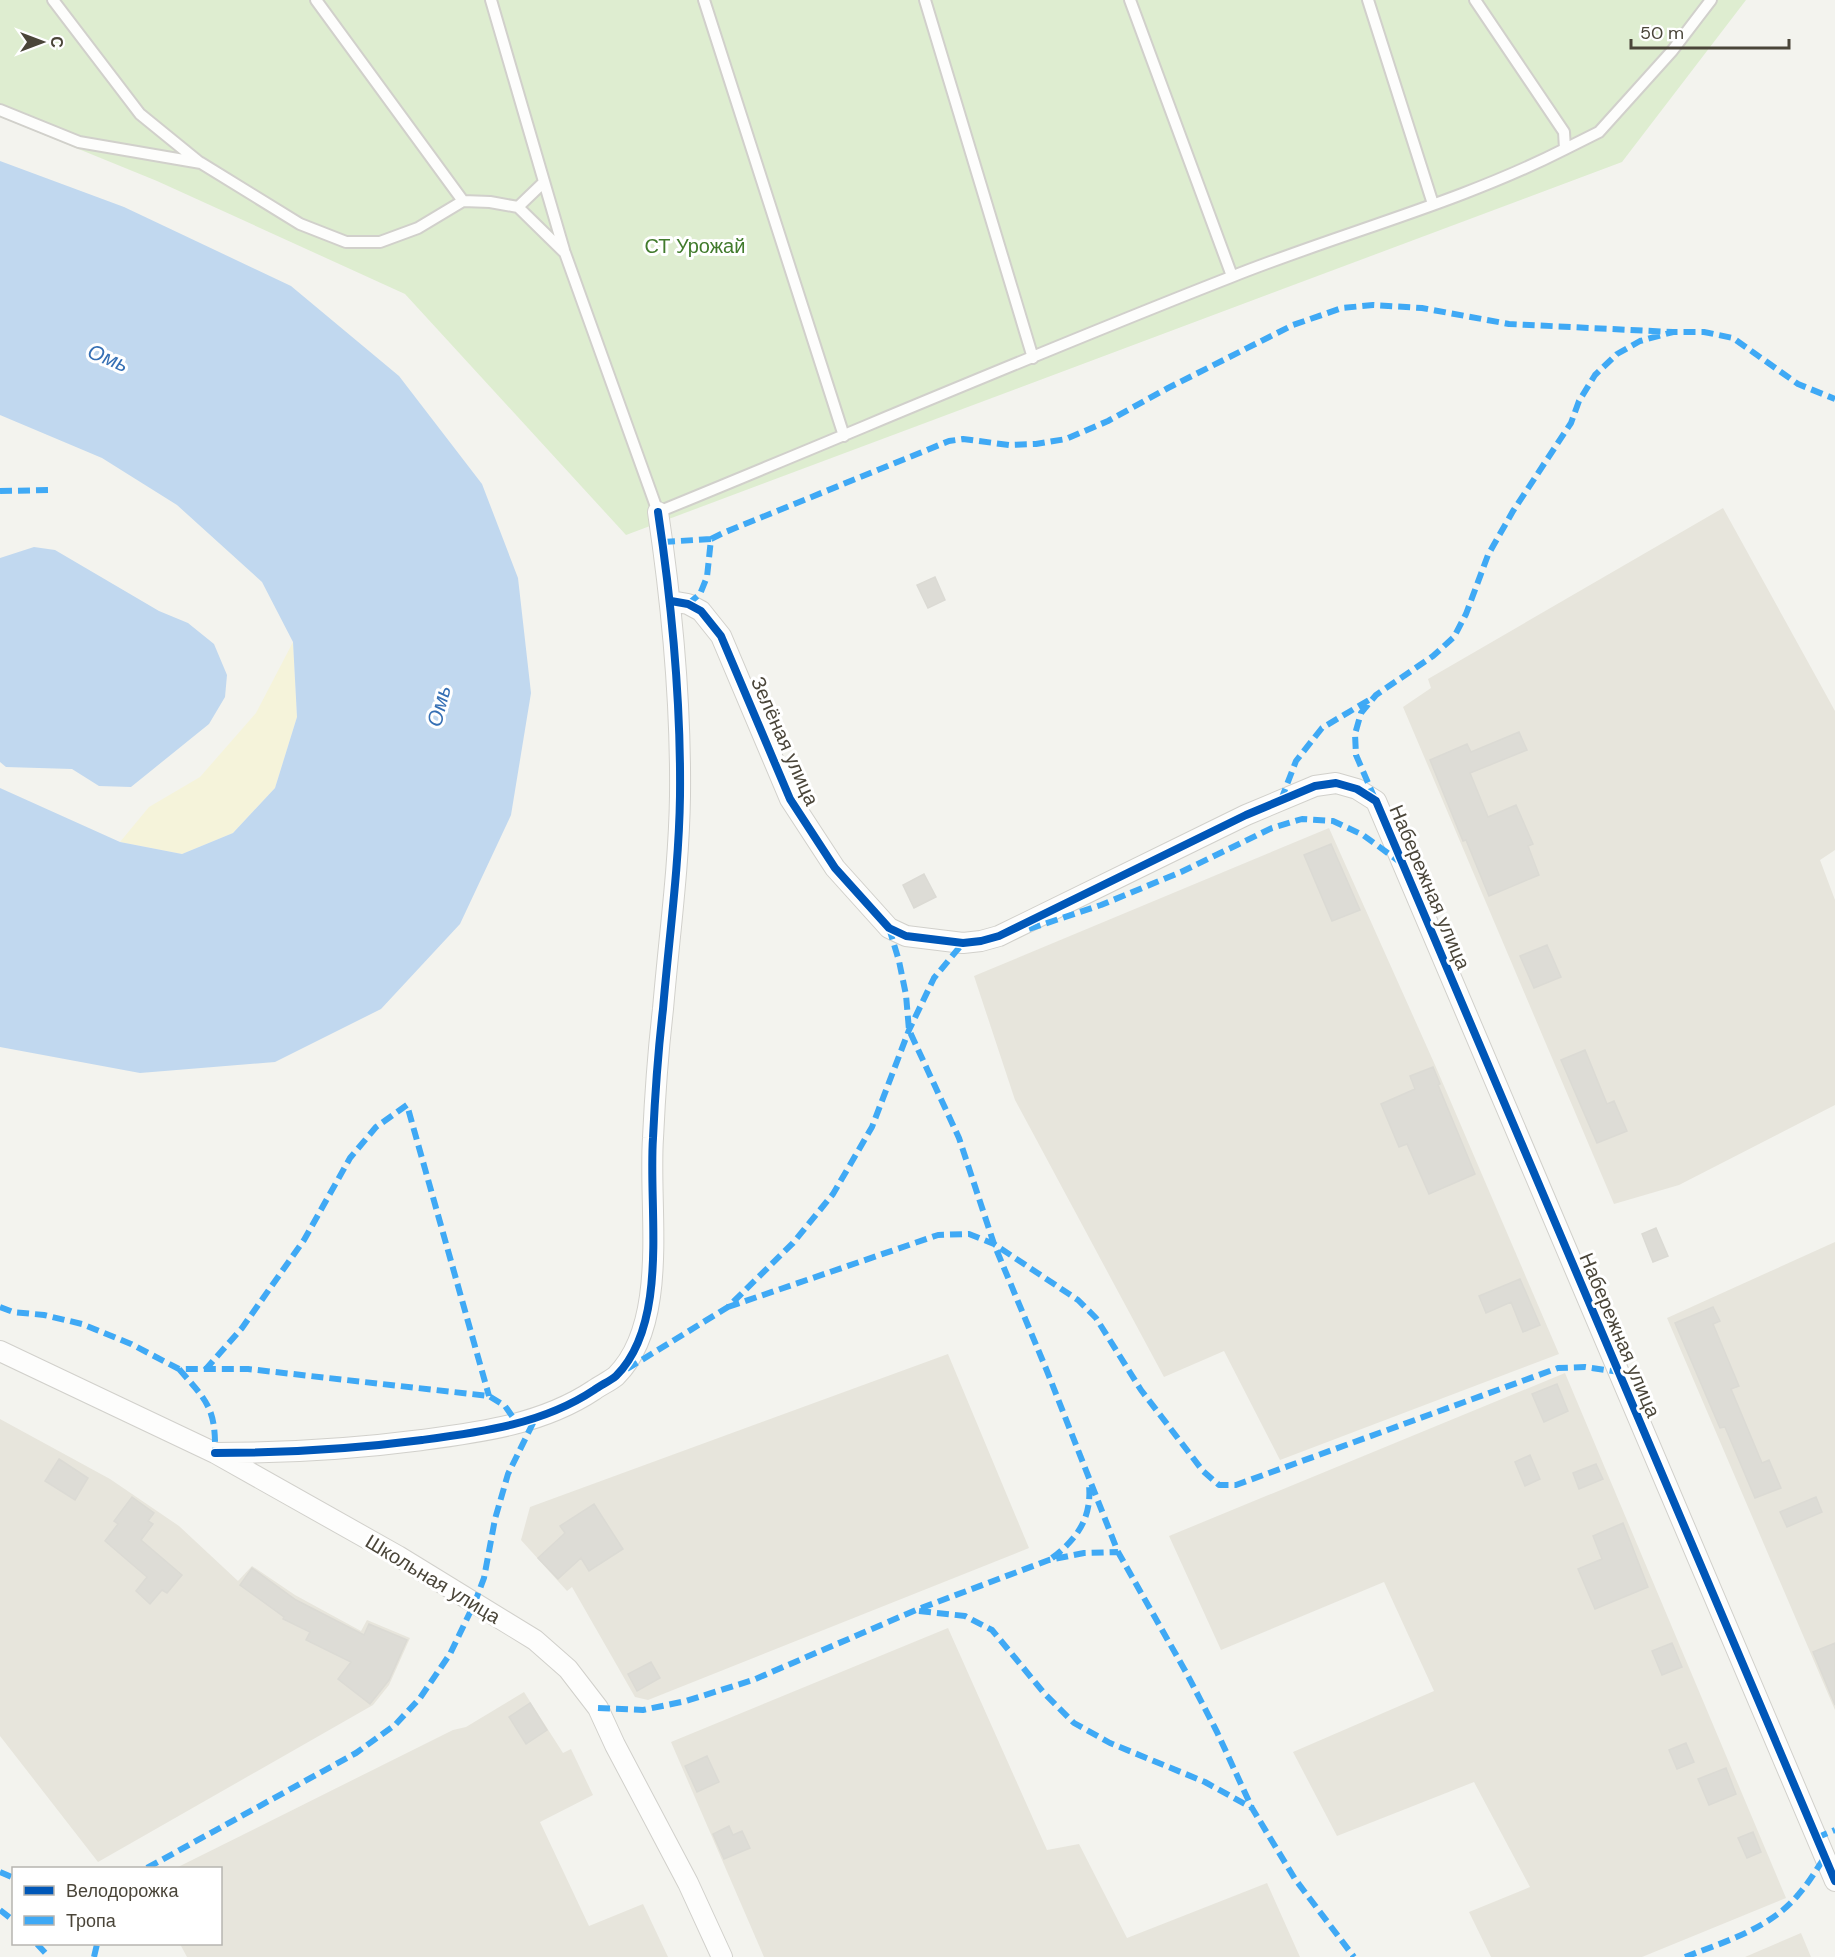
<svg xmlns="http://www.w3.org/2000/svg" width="1835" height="1957" font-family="'DM Sans',sans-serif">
  <rect width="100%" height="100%" fill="#f3f3ee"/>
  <path fill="#e7e5dc" d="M 1723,508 L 1835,711 L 1835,850 L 1820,860 L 1835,900 L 1835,1105 L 1679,1185 L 1614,1204 L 1403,707 L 1431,688 L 1428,679 Z
    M 1329,828 L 1435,1065 L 1559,1354 L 1280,1460 L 1224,1351 L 1164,1377 L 1015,1100 L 974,976 Z
    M 1835,1242 L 1835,1710 L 1667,1318 Z
    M 948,1354 L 1029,1548 L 648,1700 L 635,1697 L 572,1587 L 567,1591 L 521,1540 L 530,1507 Z
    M 1565,1373 L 1786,1898 L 1642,1957 L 1491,1957 L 1469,1912 L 1530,1887 L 1474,1782 L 1337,1836 L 1293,1752 L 1434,1691 L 1384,1582 L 1221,1650 L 1169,1536 Z
    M 0,1419 L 110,1479 L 179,1526 L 238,1581 L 252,1566 L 295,1595 L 361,1631 L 367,1620 L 410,1638 L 389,1685 L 373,1705 L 98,1862 L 0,1736 Z
    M 948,1628 L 1047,1850 L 1079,1844 L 1127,1938 L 1267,1883 L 1300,1957 L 764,1957 L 671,1742 Z
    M 524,1692 L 563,1753 L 571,1749 L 593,1795 L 540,1822 L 589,1926 L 643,1904 L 668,1957 L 187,1957 L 180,1944 L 220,1944 L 220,1868 L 176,1868 L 453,1730 L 466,1727 Z
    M 1801,1933 L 1811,1957 L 1745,1957 Z"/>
  <path fill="#deedd0" d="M 0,0 L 1746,0 L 1622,162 L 626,535 L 405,294 L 157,181 L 0,117 Z"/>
  <path fill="#f5f3da" d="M 293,642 L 297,717 L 275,788 L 233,833 L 182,854 L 120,842 L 149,807 L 200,777 L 256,713 Z"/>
  <path fill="#c1d8ef" d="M 0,161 L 124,207 L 291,286 L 399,376 L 482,484 L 518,578 L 531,693 L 511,815 L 460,924 L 381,1009 L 275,1062 L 140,1073 L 0,1047 L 0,788 L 120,842 L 182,854 L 233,833 L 275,788 L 297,717 L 293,642 L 262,582 L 177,505 L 102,458 L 0,415 Z
    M 34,547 L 55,550 L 159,611 L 188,623 L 214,644 L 227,675 L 225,697 L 209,724 L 131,787 L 99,786 L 72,769 L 6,767 L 0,762 L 0,558 Z"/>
  <path fill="#dddcd6" stroke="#dbdad4" stroke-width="1.5" d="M 935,577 L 945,600 L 928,608 L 917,585 Z
    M 1519,732 L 1527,750 L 1470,773 L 1488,817 L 1516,805 L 1533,844 L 1528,846 L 1539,875 L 1489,896 L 1466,840 L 1463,841 L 1430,760 L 1467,744 L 1471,752 Z
    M 1331,844 L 1360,910 L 1332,921 L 1304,855 Z
    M 924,874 L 936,897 L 914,908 L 903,885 Z
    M 1547,945 L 1561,977 L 1534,988 L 1520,956 Z
    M 1585,1050 L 1607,1104 L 1614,1101 L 1627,1131 L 1597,1143 L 1561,1060 Z
    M 1433,1067 L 1440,1084 L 1438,1085 L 1475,1174 L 1429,1194 L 1407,1144 L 1399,1147 L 1381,1104 L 1415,1089 L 1410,1076 Z
    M 1656,1228 L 1668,1256 L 1653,1262 L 1642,1234 Z
    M 1520,1279 L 1540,1325 L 1523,1332 L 1511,1302 L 1486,1313 L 1479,1296 Z
    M 1713,1307 L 1720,1321 L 1713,1324 L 1739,1386 L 1731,1389 L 1762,1463 L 1769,1460 L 1781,1488 L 1755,1498 L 1725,1427 L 1720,1428 L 1675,1323 Z
    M 1557,1384 L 1568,1411 L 1544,1422 L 1532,1394 Z
    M 1530,1455 L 1540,1479 L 1525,1486 L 1515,1462 Z
    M 59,1459 L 88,1478 L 75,1500 L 45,1481 Z
    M 1596,1464 L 1603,1479 L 1579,1489 L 1573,1473 Z
    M 132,1497 L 154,1513 L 148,1521 L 153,1524 L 141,1540 L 182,1575 L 167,1593 L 162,1590 L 150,1604 L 136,1591 L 147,1577 L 105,1541 L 118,1524 L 114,1521 Z
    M 1816,1497 L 1822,1512 L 1787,1527 L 1780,1512 Z
    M 594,1504 L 623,1549 L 589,1571 L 581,1558 L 558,1579 L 538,1558 L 565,1533 L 560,1526 Z
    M 1623,1523 L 1648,1587 L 1595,1609 L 1578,1569 L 1602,1559 L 1593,1536 Z
    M 252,1568 L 296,1600 L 364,1635 L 369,1624 L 407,1640 L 389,1680 L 370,1704 L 338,1679 L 351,1662 L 306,1640 L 310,1632 L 283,1619 L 284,1617 L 240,1585 Z
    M 1672,1643 L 1682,1667 L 1662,1675 L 1652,1651 Z
    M 1835,1643 L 1835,1705 L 1813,1652 Z
    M 651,1662 L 660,1678 L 637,1691 L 628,1674 Z
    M 530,1703 L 547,1730 L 526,1744 L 509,1717 Z
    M 1686,1743 L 1694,1762 L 1677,1769 L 1669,1750 Z
    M 707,1756 L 719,1782 L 697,1792 L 685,1766 Z
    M 1726,1768 L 1736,1794 L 1709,1805 L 1698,1779 Z
    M 729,1826 L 733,1835 L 742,1831 L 750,1848 L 724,1859 L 713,1834 Z
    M 1753,1832 L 1761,1852 L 1747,1858 L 1738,1838 Z"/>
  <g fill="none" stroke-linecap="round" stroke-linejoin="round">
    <g stroke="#d1d0cb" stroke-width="14">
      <path id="lane" d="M 53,0 L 140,114 L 199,162
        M 316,0 L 463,201
        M 491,0 L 564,250
        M 704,0 L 844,436
        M 925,0 L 1033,358
        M 1130,0 L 1232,276
        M 1368,0 L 1433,204
        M 0,110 L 79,142 L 201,163 L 300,224 L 346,242 L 380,242 L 418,228 L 463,201 L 490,202 L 518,207 L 565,253 L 658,512 C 849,434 1039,352 1231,277 C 1341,233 1459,203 1565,149 L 1564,132 L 1475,0
        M 1565,149 L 1599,132 L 1672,51 L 1711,0
        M 518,207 L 544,182"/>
    </g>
    <g stroke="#d1d0cb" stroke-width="22">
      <path id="street" d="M 671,601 L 688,604 L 701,611 L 721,636 L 790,799 L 835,868 L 889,928 L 906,936 L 963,943 L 981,941 L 999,936 L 1246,815 L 1315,786 L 1336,783 L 1357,789 L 1376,801 L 1835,1881
        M 0,1351 L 215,1453 L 398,1556 L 535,1640 L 568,1669 L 598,1708 L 615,1745 L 688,1883 L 722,1957
        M 215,1453 C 285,1453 353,1449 422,1440 C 482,1432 543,1424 594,1390 C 601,1385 610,1381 616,1376 C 670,1322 648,1208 653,1138 C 655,1095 658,1052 663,1009 C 669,938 679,867 680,796 C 681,700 672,606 658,512"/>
    </g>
    <use href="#lane" stroke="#fdfdfc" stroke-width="10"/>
    <use href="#street" stroke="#fdfdfc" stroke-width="20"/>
    <path stroke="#3fa9f5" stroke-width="6" stroke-dasharray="12 6" stroke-linecap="butt" d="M 0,491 L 52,490
      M 663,542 L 711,539
      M 688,604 L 700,594 L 707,577 L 711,539 L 723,533 L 949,441 L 963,439 L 1009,445 L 1036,444 L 1066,439 L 1108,421 L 1168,388 L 1293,325 L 1342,308 L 1373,305 L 1422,308 L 1509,324 L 1673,332
      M 1375,799 L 1356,755 L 1355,734 L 1361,713 L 1376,695 L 1433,656 L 1454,637 L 1466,614 L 1488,555 L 1513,511 L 1571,423 L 1579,401 L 1595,375 L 1617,354 L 1640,341 L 1673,332 L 1704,332 L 1733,338 L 1798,384 L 1835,399
      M 1281,800 L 1296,761 L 1322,728 L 1369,700
      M 889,928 L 899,961 L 906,995 L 909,1030 L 959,1138 L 994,1244 L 1047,1371 L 1118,1552 L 1187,1674 L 1217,1732 L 1252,1808 L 1295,1879 L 1354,1957
      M 1029,929 L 1101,905 L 1181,872 L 1272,828 L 1302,819 L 1333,821 L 1363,835 L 1400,862
      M 0,1307 L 13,1312 L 44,1315 L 82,1324 L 131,1344 L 179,1369 L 248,1369 L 489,1396 L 505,1406 L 517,1423
      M 728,1307 L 938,1235 L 969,1234 L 994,1244 L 1078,1300 L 1096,1318 L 1141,1390 L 1203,1471 L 1219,1485 L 1236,1485 L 1558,1368 L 1585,1367 L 1619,1372
      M 179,1369 C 207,1401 216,1408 215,1453
      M 627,1369 L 728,1307 L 793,1243 L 833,1194 L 872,1127 L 909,1030 L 934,978 L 963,943
      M 205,1370 L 242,1328 L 304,1240 L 350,1158 L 376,1127 L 407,1105 L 489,1396
      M 1052,1558 C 1077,1539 1092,1518 1089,1485
      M 919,1611 L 965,1616 L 992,1630 L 1044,1693 L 1074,1723 L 1110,1743 L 1205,1782 L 1252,1808
      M 598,1708 L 643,1710 L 686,1701 L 753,1680 L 916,1610 L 1049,1560 L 1084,1553 L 1118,1552
      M 1816,1838 L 1835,1830
      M 147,1868 L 356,1753 L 395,1725 L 420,1698 L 450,1654 L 475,1602 L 484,1578 L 495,1519 L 508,1474 L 535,1419
      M 0,1872 L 14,1878
      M 0,1910 L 14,1921
      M 37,1944 L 49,1957
      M 94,1957 L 97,1944
      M 1685,1957 C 1724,1942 1771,1928 1798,1895 C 1808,1884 1816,1870 1825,1857"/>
    <g stroke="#fff" stroke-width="11">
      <path id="cycleway" d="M 671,601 L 688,604 L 701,611 L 721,636 L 790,799 L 835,868 L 889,928 L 906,936 L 963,943 L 981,941 L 999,936 L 1246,815 L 1315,786 L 1336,783 L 1357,789 L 1376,801 L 1835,1881
        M 215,1453 C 285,1453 353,1449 422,1440 C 482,1432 543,1424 594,1390 C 601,1385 610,1381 616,1376 C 670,1322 648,1208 653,1138 C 655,1095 658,1052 663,1009 C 669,938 679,867 680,796 C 681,700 672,606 658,512"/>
    </g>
    <use href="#cycleway" stroke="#0057b8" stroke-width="8"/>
  </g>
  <g text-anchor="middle" stroke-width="6" stroke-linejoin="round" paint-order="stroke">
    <g font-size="20" fill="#427b2d" stroke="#fff">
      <text x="695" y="253">СТ Урожай</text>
    </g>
    <g font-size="20" fill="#4a4539" stroke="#fff">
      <text transform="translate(785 741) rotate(66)" y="7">Зелёная улица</text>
      <text transform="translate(1430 887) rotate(67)" y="7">Набережная улица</text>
      <text transform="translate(1620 1335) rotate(67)" y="7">Набережная улица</text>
      <text transform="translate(433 1579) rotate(31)" y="7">Школьная улица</text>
    </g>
    <g font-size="21" font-style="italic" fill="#356fb4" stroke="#fff">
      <text transform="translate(108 358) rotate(22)" y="7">Омь</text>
      <text transform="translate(439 706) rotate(-76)" y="7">Омь</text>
    </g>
  </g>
  <rect x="12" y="1867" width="210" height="78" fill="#ffffff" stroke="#b7b5b0" stroke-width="1.5"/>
  <rect x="24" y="1886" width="30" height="9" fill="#0057b8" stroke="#b7b5b0" stroke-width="1.5"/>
  <text x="66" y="1897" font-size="18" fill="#4a4539">Велодорожка</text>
  <rect x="24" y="1916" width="30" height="9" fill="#3fa9f5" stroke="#b7b5b0" stroke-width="1.5"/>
  <text x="66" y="1927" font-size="18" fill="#4a4539">Тропа</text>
  <g transform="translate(42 42) rotate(90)" stroke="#ffffff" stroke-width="4.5" paint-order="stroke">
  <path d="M0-4.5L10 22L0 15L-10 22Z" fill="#4a4539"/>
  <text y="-9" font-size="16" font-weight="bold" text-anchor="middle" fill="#4a4539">С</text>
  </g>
  <path d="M1631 39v9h158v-9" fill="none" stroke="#4a4539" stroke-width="3"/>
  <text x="1640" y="39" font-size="18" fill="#4a4539" stroke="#ffffff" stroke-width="4.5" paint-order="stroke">50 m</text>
</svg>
